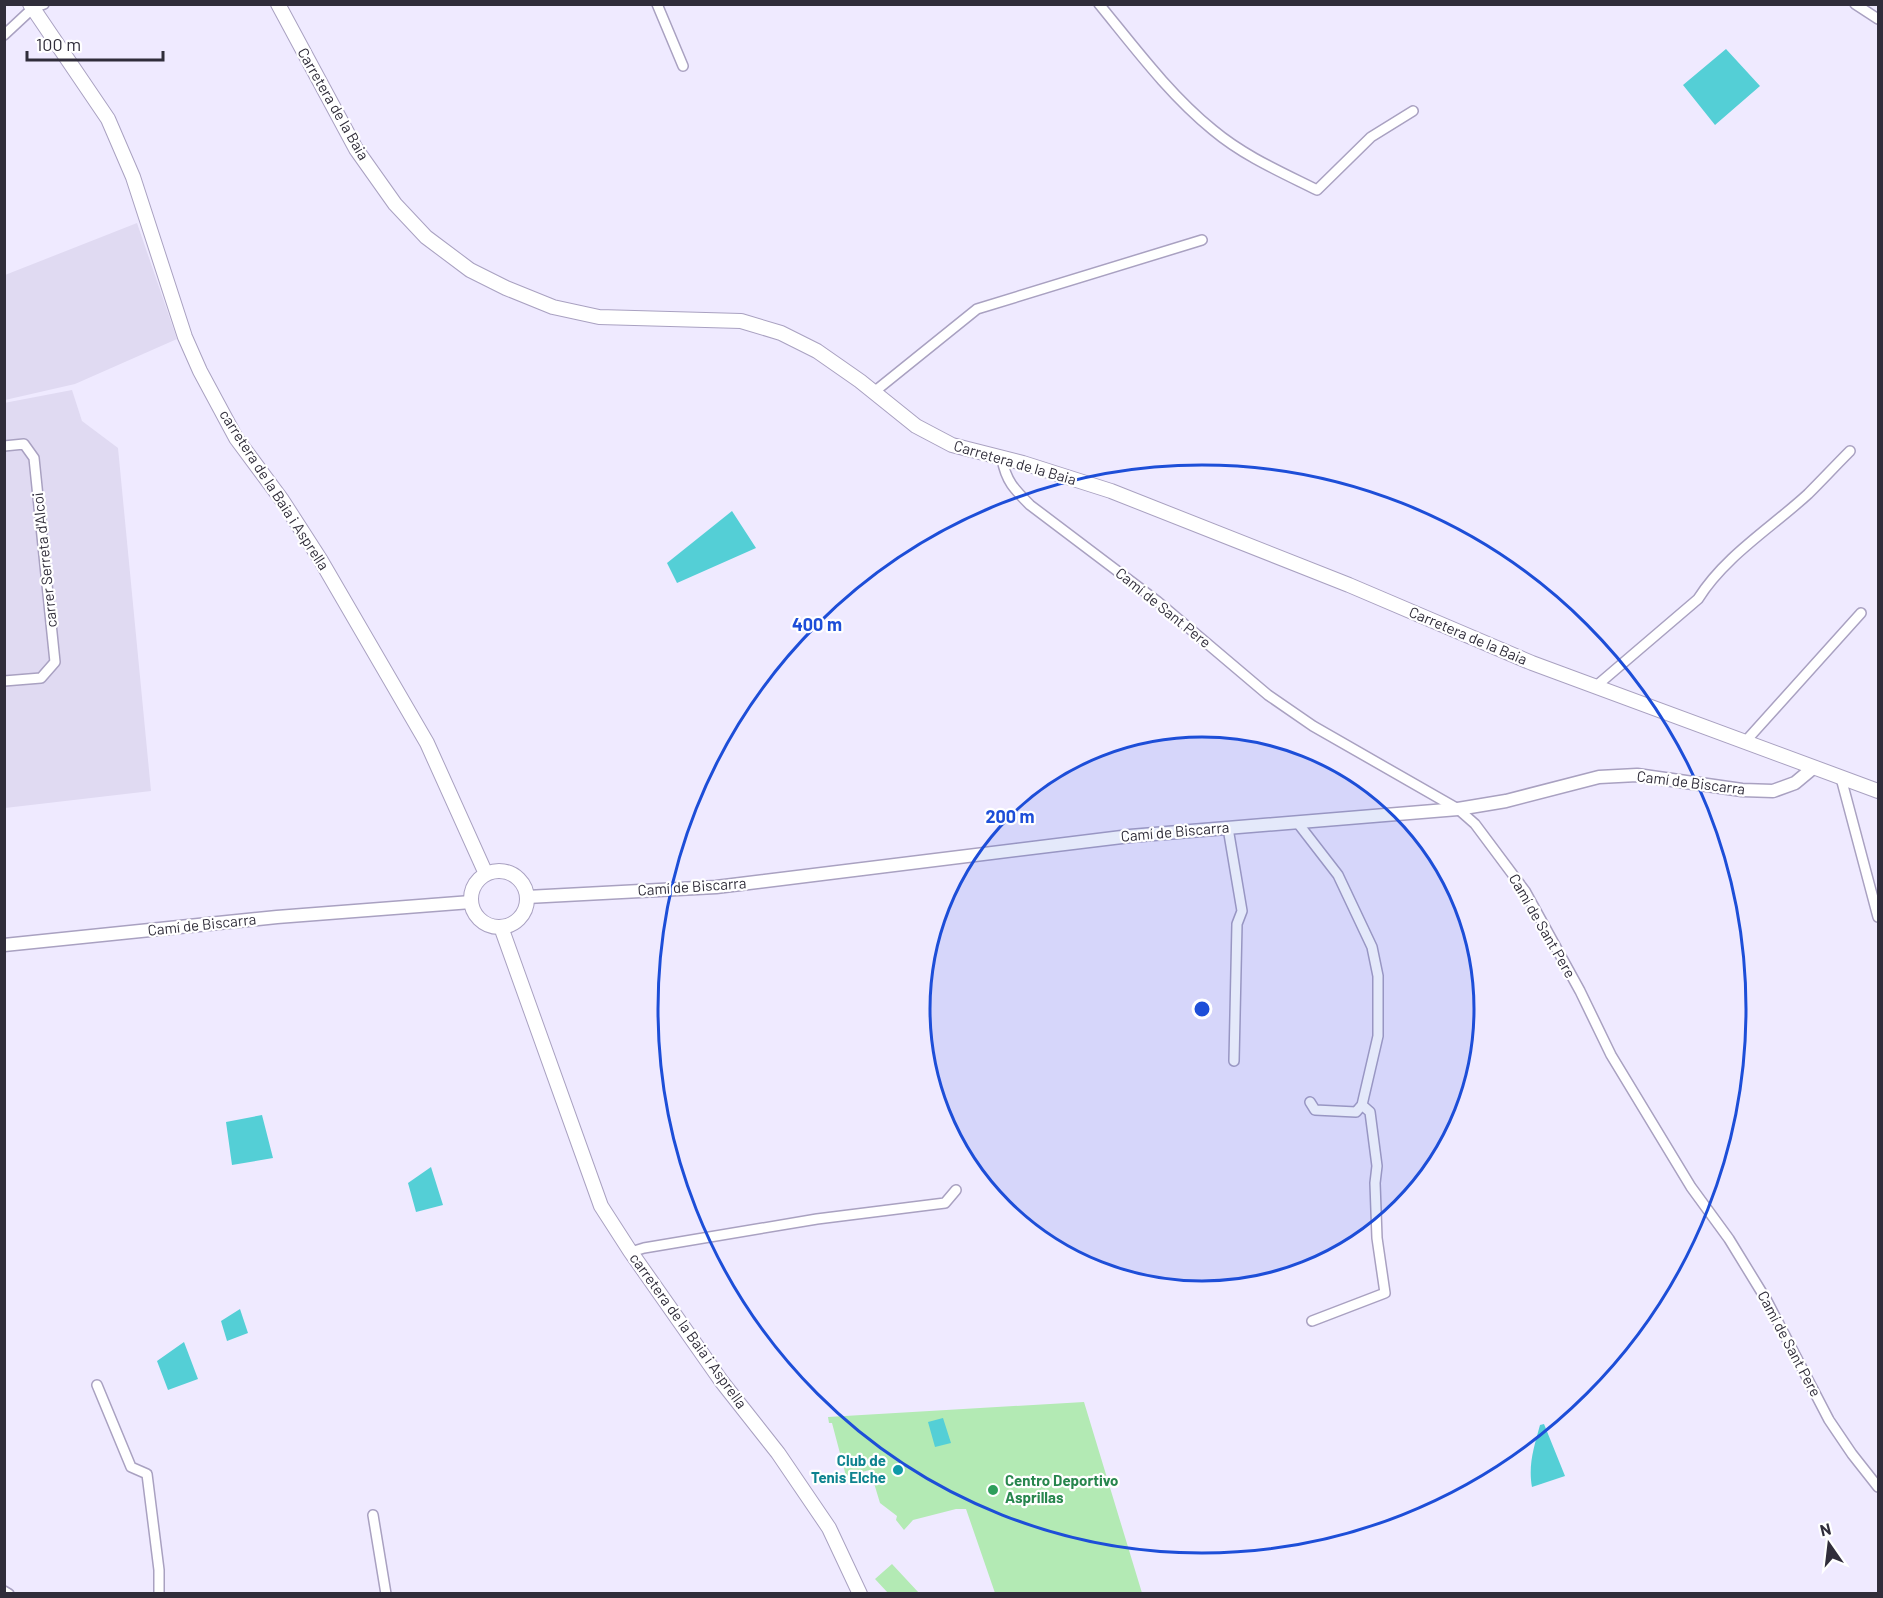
<svg xmlns="http://www.w3.org/2000/svg" width="1883" height="1598" font-family="Barlow,sans-serif">
  <rect width="100%" height="100%" fill="#efeaff"/>
  <path fill="#e0daf2" d="M 137,223 L 177,339 L 75,384 L 5,400 L 5,275 Z
    M 72,390 L 82,421 L 118,448 L 151,791 L 5,808 L 4,403 Z"/>
  <path fill="#b3eab4" d="M 1084,1402 L 1142,1593 L 995,1593 L 966,1509 L 956,1509 L 913,1520 L 904,1530 L 896,1520 L 897,1516 L 880,1503 L 870,1470 L 846,1476 L 832,1423 L 829,1423 L 828,1417 Z
    M 892,1564 L 919,1593 L 888,1593 L 875,1579 Z"/>
  <path fill="#54cfd6" d="M 1726,49 L 1760,86 L 1715,125 L 1683,85 Z
    M 732,511 L 756,548 L 677,583 L 667,563 Z
    M 262,1115 L 273,1158 L 232,1165 L 226,1122 Z
    M 431,1167 L 443,1205 L 416,1212 L 408,1183 Z
    M 240,1309 L 248,1333 L 227,1341 L 221,1321 Z
    M 184,1342 L 198,1379 L 168,1390 L 157,1361 Z
    M 943,1418 L 951,1443 L 935,1447 L 928,1422 Z
    M 1544,1424 L 1565,1476 L 1532,1487 C 1528,1465 1534,1447 1540,1425 Z"/>
  <g fill="none" stroke-linecap="round" stroke-linejoin="round">
    <g stroke="#a9a1c1" stroke-width="12">
      <path id="minor" d="M 657,4 L 683,66
        M 1099,4 C 1135,48 1169,94 1213,130 C 1244,156 1281,172 1317,190 L 1371,137 L 1413,111
        M 1855,4 L 1878,19
        M 4,35 L 33,8 L 44,4
        M 874,392 L 977,309 L 1202,240
        M 4,446 L 24,444 L 34,458 L 55,662 L 41,678 L 4,681
        M 1002,459 C 1006,481 1014,489 1030,505 L 1157,601 L 1268,695 L 1313,726 L 1458,809 L 1475,824 L 1525,891 L 1580,991 L 1611,1055 L 1691,1187 L 1729,1239 L 1767,1301 L 1829,1420 L 1852,1454 L 1878,1487
        M 1595,687 L 1698,599 C 1725,556 1771,528 1808,494 C 1822,480 1836,465 1850,451
        M 1744,743 L 1861,613
        M 1841,778 L 1878,917
        M 1297,822 L 1338,875 L 1372,947 L 1378,976 L 1378,1036 L 1362,1105 L 1356,1112 L 1315,1110 L 1310,1102
        M 1228,828 L 1242,911 L 1237,924 L 1234,1061
        M 631,1252 L 644,1248 L 817,1219 L 945,1203 L 956,1190
        M 1312,1321 L 1385,1293 L 1377,1238 L 1375,1183 L 1377,1166 L 1370,1112 L 1362,1105
        M 97,1385 L 131,1467 L 147,1474 L 159,1570 L 159,1594
        M 373,1515 L 386,1594
        M 4,1591 L 9,1594"/>
    </g>
    <g stroke="#a9a1c1" stroke-width="15">
      <path id="tertiary" d="M 527,897 L 716,887 L 1130,836 L 1458,809 L 1506,801 L 1599,777 L 1637,775 L 1742,790 L 1773,791 L 1795,783 L 1813,768
        M 4,945 L 277,917 L 471,902"/>
    </g>
    <g stroke="#a9a1c1" stroke-width="16">
      <path id="secondary" d="M 30,4 L 108,119 L 133,177 L 185,337 L 200,371 L 236,438 L 282,500 L 320,559 L 427,743 L 486,874
        M 278,4 L 356,149 L 395,204 L 426,237 L 470,270 L 506,288 L 553,307 L 599,317 L 741,321 L 781,333 L 817,351 L 860,381 L 916,426 L 952,445 L 1023,463 L 1111,491 L 1349,585 L 1532,663 L 1878,791
        M471 899a28 28 0 1 1 56 0a28 28 0 1 1-56 0Z
        M 501,927 L 601,1206 L 630,1251 L 722,1382 L 778,1453 L 829,1528 L 860,1594"/>
    </g>
    <use href="#minor" stroke="#fff" stroke-width="9"/>
    <use href="#tertiary" stroke="#fff" stroke-width="12"/>
    <use href="#secondary" stroke="#fff" stroke-width="14"/>
  </g>
  <circle cx="1202" cy="1009" r="272" fill="#1d4ed8" fill-opacity=".12"/>
  <g fill="none" stroke="#1d4ed8" stroke-width="3">
    <circle cx="1202" cy="1009" r="272"/>
    <circle cx="1202" cy="1009" r="544"/>
  </g>
  <circle fill="#0f9aa8" stroke="#fff" stroke-width="2" cx="898" cy="1470" r="6"/>
  <circle fill="#2e9e5b" stroke="#fff" stroke-width="2" cx="993" cy="1490" r="6"/>
  <g text-anchor="middle" stroke-width="4.5" stroke-linejoin="round" paint-order="stroke">
    <g font-size="15" fill="#302d3a" stroke="#fff">
      <text transform="translate(333 104) rotate(60)" y="5">Carretera de la Baia</text>
      <text transform="translate(1015 463) rotate(16)" y="5">Carretera de la Baia</text>
      <text transform="translate(274 490) rotate(57)" y="5">carretera de la Baia i Asprella</text>
      <text transform="translate(45 560) rotate(-96)" y="5">carrer Serreta d'Alcoi</text>
      <text transform="translate(1163 608) rotate(39)" y="5">Camí de Sant Pere</text>
      <text transform="translate(1468 636) rotate(23)" y="5">Carretera de la Baia</text>
      <text transform="translate(1691 783) rotate(7)" y="5">Camí de Biscarra</text>
      <text transform="translate(1175 832) rotate(-5)" y="5">Camí de Biscarra</text>
      <text transform="translate(692 887) rotate(-4)" y="5">Camí de Biscarra</text>
      <text transform="translate(202 925) rotate(-6)" y="5">Camí de Biscarra</text>
      <text transform="translate(1542 926) rotate(60)" y="5">Camí de Sant Pere</text>
      <text transform="translate(688 1331) rotate(54)" y="5">carretera de la Baia i Asprella</text>
      <text transform="translate(1789 1344) rotate(62)" y="5">Camí de Sant Pere</text>
    </g>
    <g font-size="15" font-weight="bold" fill="#0d838f" stroke="#fff" text-anchor="end">
      <text x="886" y="1466">Club de<tspan x="886" dy="17">Tenis Elche</tspan></text>
    </g>
    <g font-size="15" font-weight="bold" fill="#27864d" stroke="#fff" text-anchor="start">
      <text x="1005" y="1486">Centro Deportivo<tspan x="1005" dy="17">Asprillas</tspan></text>
    </g>
  </g>
  <circle cx="1202" cy="1009" r="9" fill="#1d4ed8" stroke="#fff" stroke-width="3"/>
  <g font-size="18" text-anchor="middle" font-weight="bold" fill="#1d4ed8" stroke="#fff" stroke-width="4.5" stroke-linejoin="round" paint-order="stroke">
    <text x="817" y="631">400 m</text>
    <text x="1010" y="823">200 m</text>
  </g>
  <rect width="1883" height="1598" fill="none" stroke="#302d3a" stroke-width="12"/>
  <g transform="translate(1829 1544) rotate(346)" stroke="#ffffff" stroke-width="4.5" paint-order="stroke">
  <path d="M0-4.5L10 22L0 15L-10 22Z" fill="#302d3a"/>
  <text y="-9" font-size="16" font-weight="bold" text-anchor="middle" fill="#302d3a">N</text>
  </g>
  <path d="M27 51v9h136v-9" fill="none" stroke="#302d3a" stroke-width="3"/>
  <text x="36" y="51" font-size="18" fill="#302d3a" stroke="#ffffff" stroke-width="4.5" paint-order="stroke">100 m</text>
</svg>
